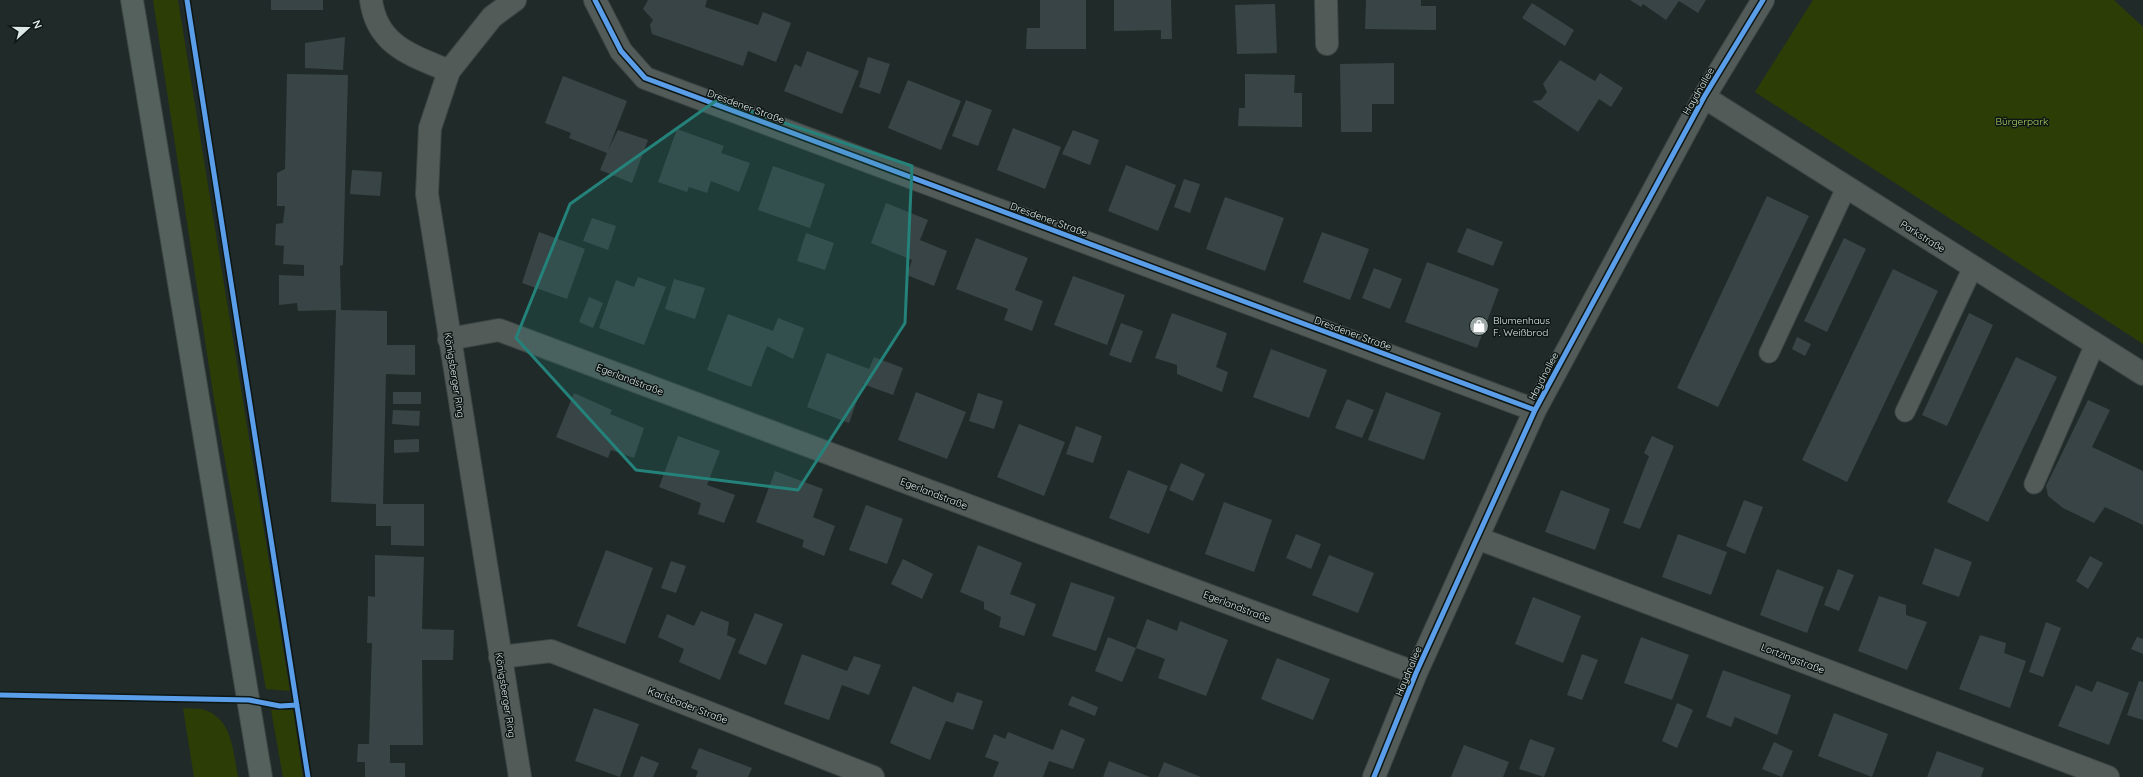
<svg xmlns="http://www.w3.org/2000/svg" width="2143" height="777" font-family="Quicksand,sans-serif">
  <rect width="100%" height="100%" fill="#202b29"/>
  <path fill="#2d3d06" d="M 153,0 L 178,0 L 290,691 L 266,689 L 214,399 Z
    M 1813,0 L 2114,0 L 2143,27 L 2143,344 L 1755,92 Z
    M 183,708 C 190,709 199,708 205,710 C 233,720 233,752 238,777 L 194,777 Z
    M 271,710 L 293,710 L 303,777 L 283,777 Z"/>
  <path fill="#384445" d="M 271,0 L 323,0 L 323,10 L 271,10 Z
    M 648,0 L 707,0 L 705,7 L 758,25 L 763,12 L 791,23 L 776,62 L 748,51 L 743,66 L 652,34 L 650,25 L 653,20 L 643,9 Z
    M 1040,0 L 1086,0 L 1086,49 L 1026,49 L 1027,28 L 1040,28 Z
    M 1114,0 L 1171,0 L 1172,39 L 1161,39 L 1161,30 L 1114,31 Z
    M 1366,0 L 1421,0 L 1421,6 L 1436,6 L 1436,30 L 1365,29 Z
    M 1630,0 L 1706,0 L 1698,13 L 1679,1 L 1666,20 L 1643,4 L 1641,7 Z
    M 1532,3 L 1574,30 L 1565,46 L 1522,18 Z
    M 1275,4 L 1277,53 L 1237,54 L 1235,5 Z
    M 345,37 L 343,70 L 305,68 L 305,43 Z
    M 807,51 L 859,71 L 842,114 L 784,91 L 795,64 L 801,67 Z
    M 868,57 L 890,64 L 880,94 L 859,87 Z
    M 1560,60 L 1595,81 L 1600,73 L 1623,88 L 1611,107 L 1599,99 L 1578,132 L 1532,101 L 1541,100 L 1547,92 L 1543,84 Z
    M 1394,63 L 1394,104 L 1372,104 L 1372,132 L 1341,132 L 1340,64 Z
    M 287,74 L 348,75 L 343,265 L 340,266 L 341,310 L 387,311 L 387,345 L 415,345 L 415,375 L 386,374 L 383,504 L 424,504 L 424,546 L 391,545 L 391,526 L 376,526 L 376,504 L 331,502 L 336,310 L 298,311 L 297,303 L 279,305 L 279,275 L 304,276 L 304,265 L 283,264 L 284,246 L 275,245 L 276,224 L 283,223 L 285,206 L 277,206 L 277,173 L 285,169 Z
    M 1245,74 L 1295,75 L 1294,93 L 1302,93 L 1302,127 L 1238,126 L 1239,108 L 1245,108 Z
    M 563,76 L 627,101 L 608,150 L 618,130 L 648,140 L 632,183 L 600,170 L 607,153 L 569,138 L 571,133 L 545,123 Z
    M 908,80 L 961,101 L 941,150 L 888,128 Z
    M 966,100 L 992,110 L 978,146 L 952,136 Z
    M 1013,128 L 1061,147 L 1045,189 L 997,170 Z
    M 677,129 L 724,146 L 721,153 L 750,163 L 739,192 L 711,181 L 707,193 L 689,187 L 687,192 L 658,182 Z
    M 1073,130 L 1099,140 L 1090,165 L 1062,154 Z
    M 1126,165 L 1176,185 L 1158,231 L 1108,211 Z
    M 773,166 L 825,184 L 810,228 L 758,210 Z
    M 352,170 L 382,172 L 380,196 L 350,194 Z
    M 1184,179 L 1200,184 L 1190,213 L 1174,207 Z
    M 1767,196 L 1809,216 L 1718,407 L 1677,388 Z
    M 1225,197 L 1284,218 L 1265,271 L 1206,249 Z
    M 886,203 L 928,220 L 920,240 L 947,251 L 934,286 L 907,275 L 912,260 L 871,243 Z
    M 592,218 L 616,226 L 608,250 L 583,241 Z
    M 1467,228 L 1503,242 L 1493,266 L 1457,252 Z
    M 539,232 L 585,249 L 567,299 L 522,283 Z
    M 1322,232 L 1369,249 L 1350,300 L 1303,282 Z
    M 806,233 L 834,243 L 825,270 L 797,261 Z
    M 976,238 L 1028,258 L 1015,290 L 1043,301 L 1032,331 L 1004,320 L 1008,309 L 956,289 Z
    M 1844,238 L 1866,249 L 1827,332 L 1804,321 Z
    M 1427,262 L 1499,289 L 1477,348 L 1405,322 Z
    M 1374,268 L 1402,279 L 1390,309 L 1362,298 Z
    M 1893,269 L 1938,291 L 1847,482 L 1802,460 Z
    M 1073,276 L 1125,295 L 1107,345 L 1054,325 Z
    M 638,277 L 666,287 L 644,345 L 599,328 L 616,280 L 634,287 Z
    M 674,279 L 705,288 L 695,319 L 665,309 Z
    M 589,297 L 603,303 L 593,328 L 579,322 Z
    M 1172,313 L 1227,333 L 1216,367 L 1228,372 L 1222,392 L 1177,374 L 1177,365 L 1155,358 Z
    M 1969,313 L 1993,325 L 1947,426 L 1922,415 Z
    M 728,314 L 773,331 L 778,318 L 804,328 L 793,359 L 767,346 L 751,387 L 707,370 Z
    M 1121,323 L 1143,331 L 1131,363 L 1109,355 Z
    M 1797,337 L 1811,344 L 1805,356 L 1792,349 Z
    M 1271,349 L 1327,370 L 1309,418 L 1253,397 Z
    M 827,353 L 869,369 L 874,357 L 903,368 L 893,395 L 863,384 L 849,423 L 807,407 Z
    M 2016,357 L 2057,377 L 1988,522 L 1947,502 Z
    M 393,392 L 421,392 L 421,404 L 393,404 Z
    M 916,392 L 966,412 L 947,459 L 898,440 Z
    M 1386,392 L 1441,413 L 1424,460 L 1368,440 Z
    M 574,393 L 612,410 L 610,414 L 644,428 L 634,458 L 611,450 L 608,458 L 556,437 Z
    M 978,393 L 1003,401 L 994,429 L 969,421 Z
    M 1347,399 L 1374,410 L 1362,438 L 1335,428 Z
    M 2088,400 L 2110,410 L 2092,447 L 2143,471 L 2143,525 L 2105,507 L 2094,523 L 2063,508 L 2048,496 L 2046,486 Z
    M 393,410 L 420,411 L 419,426 L 392,424 Z
    M 1019,424 L 1065,442 L 1044,496 L 997,477 Z
    M 1076,426 L 1102,436 L 1093,463 L 1066,454 Z
    M 678,436 L 720,451 L 707,485 L 735,495 L 724,523 L 698,514 L 701,503 L 659,487 Z
    M 1652,436 L 1674,446 L 1640,529 L 1623,523 L 1649,456 L 1644,453 Z
    M 419,439 L 419,452 L 394,453 L 394,440 Z
    M 1181,463 L 1205,474 L 1193,501 L 1169,490 Z
    M 1128,470 L 1168,486 L 1149,534 L 1109,518 Z
    M 775,471 L 823,489 L 813,517 L 835,526 L 824,556 L 802,547 L 804,540 L 756,522 Z
    M 1561,490 L 1610,509 L 1595,550 L 1545,532 Z
    M 1744,500 L 1763,507 L 1745,554 L 1726,546 Z
    M 1224,502 L 1272,520 L 1254,572 L 1205,554 Z
    M 866,505 L 903,519 L 887,564 L 849,550 Z
    M 1296,534 L 1321,544 L 1311,569 L 1286,558 Z
    M 1678,534 L 1727,552 L 1711,595 L 1662,577 Z
    M 978,545 L 1022,563 L 1010,594 L 1036,604 L 1024,636 L 999,627 L 1001,617 L 984,609 L 984,602 L 960,592 Z
    M 1935,548 L 1972,562 L 1959,597 L 1922,584 Z
    M 606,550 L 653,568 L 625,644 L 577,626 Z
    M 375,555 L 424,557 L 422,629 L 454,630 L 453,660 L 422,660 L 423,745 L 390,745 L 390,763 L 405,763 L 405,777 L 365,777 L 365,762 L 357,762 L 358,744 L 369,744 L 372,643 L 367,643 L 368,596 L 375,597 Z
    M 1329,555 L 1374,573 L 1358,613 L 1312,595 Z
    M 2090,556 L 2103,563 L 2088,589 L 2076,581 Z
    M 903,559 L 933,574 L 922,599 L 891,584 Z
    M 671,561 L 686,566 L 676,593 L 661,588 Z
    M 1777,569 L 1824,587 L 1807,633 L 1760,615 Z
    M 1838,569 L 1854,575 L 1839,611 L 1824,605 Z
    M 1071,582 L 1115,597 L 1096,651 L 1052,636 Z
    M 1879,596 L 1906,605 L 1906,615 L 1927,622 L 1907,670 L 1858,651 Z
    M 1533,597 L 1581,616 L 1563,663 L 1515,644 Z
    M 701,611 L 729,622 L 727,635 L 736,639 L 720,680 L 679,662 L 684,649 L 658,637 L 667,614 L 694,626 Z
    M 755,613 L 783,624 L 766,665 L 738,653 Z
    M 1147,619 L 1177,631 L 1180,621 L 1228,640 L 1206,696 L 1158,678 L 1165,659 L 1136,648 Z
    M 2046,622 L 2061,628 L 2043,677 L 2029,672 Z
    M 1980,635 L 2006,643 L 2004,653 L 2026,661 L 2010,708 L 1959,689 Z
    M 1108,637 L 1136,648 L 1122,682 L 1095,671 Z
    M 1641,637 L 1689,655 L 1672,700 L 1624,683 Z
    M 2137,637 L 2143,639 L 2143,654 L 2131,649 Z
    M 802,654 L 847,671 L 854,656 L 881,665 L 869,695 L 842,685 L 829,720 L 784,704 Z
    M 1582,654 L 1598,660 L 1582,700 L 1567,695 Z
    M 1277,658 L 1330,679 L 1313,720 L 1261,699 Z
    M 1723,670 L 1791,695 L 1777,735 L 1735,717 L 1731,727 L 1706,717 Z
    M 2097,681 L 2129,693 L 2109,745 L 2058,726 L 2076,685 L 2092,692 Z
    M 2139,681 L 2143,682 L 2143,720 L 2127,715 Z
    M 913,686 L 953,703 L 957,692 L 983,701 L 973,730 L 946,721 L 930,760 L 890,743 Z
    M 1072,696 L 1098,707 L 1095,716 L 1068,705 Z
    M 1677,703 L 1693,710 L 1677,748 L 1662,741 Z
    M 594,708 L 639,724 L 620,777 L 575,761 Z
    M 1834,713 L 1888,734 L 1872,777 L 1818,756 Z
    M 1061,729 L 1085,739 L 1073,769 L 1049,761 L 1043,777 L 993,777 L 999,762 L 985,757 L 994,734 L 1005,739 L 1008,732 L 1053,750 Z
    M 1530,739 L 1555,748 L 1544,777 L 1519,769 Z
    M 1774,742 L 1793,751 L 1782,777 L 1762,769 Z
    M 1464,745 L 1509,762 L 1503,777 L 1451,777 Z
    M 699,748 L 752,768 L 748,777 L 696,777 L 698,771 L 691,768 Z
    M 1937,751 L 1984,768 L 1981,777 L 1927,777 Z
    M 641,756 L 659,763 L 653,777 L 633,777 Z
    M 1109,761 L 1150,777 L 1103,777 Z
    M 1164,762 L 1201,777 L 1158,777 Z"/>
  <g fill="none" stroke-linecap="round" stroke-linejoin="round">
    <g stroke="#3c4644" stroke-width="21">
      <path id="service" d="M 1769,353 L 1846,188
        M 1905,412 L 1973,267
        M 2034,484 L 2095,344"/>
    </g>
    <g stroke="#3c4644" stroke-width="24">
      <path id="minor" d="M 371,0 C 377,46 412,55 449,71
        M 515,0 L 492,17 L 449,71 L 430,128 L 427,194 L 520,777
        M 595,0 L 621,51 L 645,78 L 1535,410
        M 1326,0 L 1327,44
        M 1704,97 L 2143,374
        M 449,339 L 499,330 L 1416,673
        M 1477,538 L 2108,777
        M 500,657 L 551,651 L 873,777
        M 1374,777 L 1416,673 L 1535,410 L 1704,97 L 1763,0"/>
    </g>
    <g stroke="#3c4644" stroke-width="24">
      <path id="secondary" d="M 132,0 L 261,777"/>
    </g>
    <use href="#service" stroke="#535b59" stroke-width="19"/>
    <use href="#minor" stroke="#535b59" stroke-width="22"/>
    <use href="#secondary" stroke="#54615c" stroke-width="22"/>
    <g stroke="#0d1614" stroke-width="8">
      <path id="cycleway" d="M 187,0 L 308,777
        M 595,0 L 621,51 L 645,78 L 1535,410
        M 0,695 L 249,700 L 280,706 L 297,705
        M 1374,777 L 1416,673 L 1535,410 L 1704,97 L 1763,0"/>
    </g>
    <use href="#cycleway" stroke="#5a9eea" stroke-width="5"/>
  </g>
  <path fill="#24827a" fill-opacity="0.2" stroke="#24827a" stroke-width="3" stroke-linejoin="round" d="M 717,100 L 912,166 L 905,323 L 798,490 L 636,470 L 516,338 L 570,204 Z"/>
  <defs>
    <g id="shop-disc" transform="scale(1)"><circle r="9.5" fill="#9ba6a4" stroke="#0d1614"/><path d="M-5-2.5h2.3a2.7 3.5 0 0 1 5.4 0H5L5.5 6h-11ZM-1.5-2.5h3a1.5 2.3 0 0 0-3 0Z" fill="#fff"/></g>
  </defs>
  <g fill-rule="evenodd">
    <use href="#shop-disc" x="1479" y="326"/>
  </g>
  <g text-anchor="middle" stroke-width="3" stroke-linejoin="round" paint-order="stroke">
    <g font-size="10" fill="#dde9e7" stroke="#0d1614">
      <text transform="translate(1698 91) rotate(-60)" y="4">Haydnallee</text>
      <text transform="translate(746 106) rotate(20)" y="4">Dresdener Straße</text>
      <text transform="translate(1049 219) rotate(20)" y="4">Dresdener Straße</text>
      <text transform="translate(1923 236) rotate(32)" y="4">Parkstraße</text>
      <text transform="translate(1353 333) rotate(20)" y="4">Dresdener Straße</text>
      <text transform="translate(455 375) rotate(81)" y="4">Königsberger Ring</text>
      <text transform="translate(1543 376) rotate(-62)" y="4">Haydnallee</text>
      <text transform="translate(630 379) rotate(21)" y="4">Egerlandstraße</text>
      <text transform="translate(934 493) rotate(21)" y="4">Egerlandstraße</text>
      <text transform="translate(1237 606) rotate(21)" y="4">Egerlandstraße</text>
      <text transform="translate(1793 658) rotate(21)" y="4">Lortzingstraße</text>
      <text transform="translate(1408 671) rotate(-67)" y="4">Haydnallee</text>
      <text transform="translate(506 695) rotate(81)" y="4">Königsberger Ring</text>
      <text transform="translate(688 705) rotate(21)" y="4">Karlsbader Straße</text>
    </g>
    <g font-size="10" fill="#abd162" stroke="#0d1614">
      <text x="2022" y="125">Bürgerpark</text>
    </g>
    <g font-size="10" fill="#dde9e7" stroke="#0d1614" text-anchor="start">
      <text x="1493" y="324">Blumenhaus<tspan x="1493" dy="12">F. Weißbrod</tspan></text>
    </g>
  </g>
  <g transform="translate(28 28) rotate(69)" stroke="#0d1614" stroke-width="3" paint-order="stroke">
  <path d="M0-3L7 15L0 10L-7 15Z" fill="#dde9e7"/>
  <text y="-6" font-size="11" font-weight="bold" text-anchor="middle" fill="#dde9e7">N</text>
  </g>
</svg>
